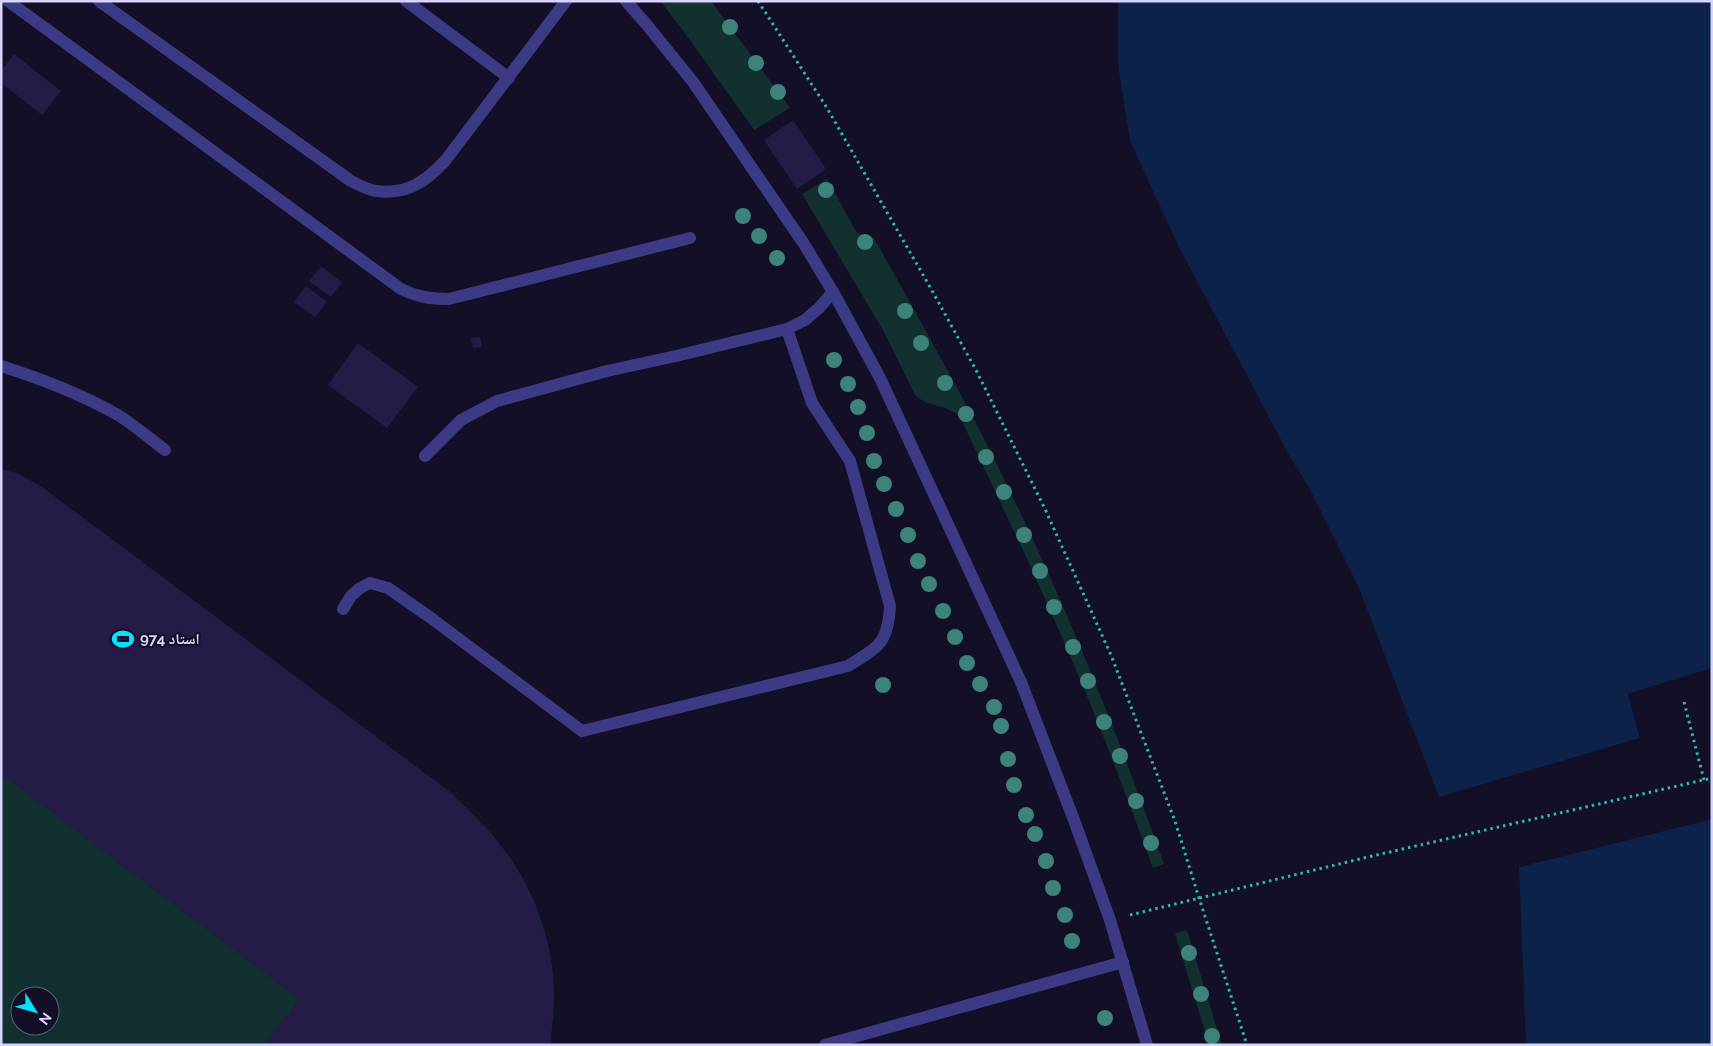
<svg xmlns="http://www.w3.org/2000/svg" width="1713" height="1046" font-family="Raleway,'Noto Naskh Arabic',sans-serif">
  <rect width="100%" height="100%" fill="#130f26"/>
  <path fill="#12302f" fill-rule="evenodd" d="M 660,1 L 711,1 L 790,108 L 754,130 L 682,29 Z
    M 827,179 L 857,233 L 874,238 C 906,295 938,352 969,410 C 1046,556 1109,709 1164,864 L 1153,868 C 1122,783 1090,699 1053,617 C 1024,550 991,484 960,417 C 949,405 927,407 915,395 L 884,332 L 802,194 Z
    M 1,469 L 18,474 L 39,485 L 450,792 C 472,814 495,835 512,861 C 538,900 554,948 554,995 C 554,1011 552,1028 550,1045 L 1,1045 ZM 20,996 L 50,996 L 50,1026 L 20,1026 Z
    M 1187,930 L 1222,1045 L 1209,1045 L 1175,933 Z"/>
  <path fill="#0c2248" d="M 1118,1 L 1712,1 L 1712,668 L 1628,694 L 1640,738 L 1439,797 L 1359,588 L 1310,489 L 1289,455 L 1179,247 L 1130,141 L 1118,64 Z
    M 1712,819 L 1712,1045 L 1526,1045 L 1519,867 Z"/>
  <path fill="#130f26" d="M 1712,668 L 1712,670 L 1631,695 L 1643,738 L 1641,740 L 1439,800 L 1437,799 L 1640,738 L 1628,694 Z
    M 1712,816 L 1712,819 L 1519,867 L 1518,864 Z"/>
  <path fill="#241b47" d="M 14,54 L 61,91 L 42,115 L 1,83 L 1,71 Z
    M 793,120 L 826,169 L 797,189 L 764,140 Z
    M 321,266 L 342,282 L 331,297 L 309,281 Z
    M 306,286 L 327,302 L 315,317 L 294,302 Z
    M 480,337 L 482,347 L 473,348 L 471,338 Z
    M 358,343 L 418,387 L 387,428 L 328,385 Z
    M 1,469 L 18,474 L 39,485 L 450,792 L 490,832 L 512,861 L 534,900 L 546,938 L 551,963 L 554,994 L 550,1045 L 264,1045 L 299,999 L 1,774 Z"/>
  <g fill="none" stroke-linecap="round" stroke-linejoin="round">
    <path stroke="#2fb8b0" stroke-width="3" stroke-dasharray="2.5 4" stroke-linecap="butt" d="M 758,1 L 827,108 L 930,287 L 976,370 L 1045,509 L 1111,655 L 1175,821 L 1199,898 L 1247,1045
      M 1684,702 L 1704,780
      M 1130,915 L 1368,857 L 1712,778"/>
    <path stroke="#3d3a85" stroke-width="12" d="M 99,1 L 351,181 C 359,185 368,190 376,191 C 407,195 425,182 445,161 L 566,1
      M 406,1 L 509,78
      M 1,366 C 42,379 81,394 118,415 C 134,425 149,438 165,450
      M 425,456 L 461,420 L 497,401 L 607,371 L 676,356 L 787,329 L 805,320 L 819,308 L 833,292
      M 343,609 L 351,596 L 360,588 L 370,583 L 388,588 L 431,618 L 582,731 L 848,666 C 878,647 888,644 890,606 L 850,461 L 812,403 L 787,329
      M 825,1045 L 1123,962"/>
    <path stroke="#3d3a85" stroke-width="12" d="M 8,1 L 401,289 C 417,297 431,299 449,299 L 690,238
      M 626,1 L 647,25 L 693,82 L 804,244 L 833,292 L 880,378 L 1021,682 L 1074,820 L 1110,920 L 1147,1045"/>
  </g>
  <g fill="#3d827b">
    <circle cx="730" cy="27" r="8"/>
    <circle cx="756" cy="63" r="8"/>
    <circle cx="778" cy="92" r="8"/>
    <circle cx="826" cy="190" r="8"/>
    <circle cx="743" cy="216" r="8"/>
    <circle cx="759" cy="236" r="8"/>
    <circle cx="865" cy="242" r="8"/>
    <circle cx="777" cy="258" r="8"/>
    <circle cx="905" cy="311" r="8"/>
    <circle cx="921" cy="343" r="8"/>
    <circle cx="834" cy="360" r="8"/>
    <circle cx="945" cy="383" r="8"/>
    <circle cx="848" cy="384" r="8"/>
    <circle cx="858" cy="407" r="8"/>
    <circle cx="966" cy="414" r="8"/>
    <circle cx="867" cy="433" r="8"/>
    <circle cx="986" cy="457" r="8"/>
    <circle cx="874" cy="461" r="8"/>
    <circle cx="884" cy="484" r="8"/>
    <circle cx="1004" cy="492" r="8"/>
    <circle cx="896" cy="509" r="8"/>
    <circle cx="908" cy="535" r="8"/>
    <circle cx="1024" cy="535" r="8"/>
    <circle cx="918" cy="561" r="8"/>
    <circle cx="1040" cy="571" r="8"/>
    <circle cx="929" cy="584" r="8"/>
    <circle cx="1054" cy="607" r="8"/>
    <circle cx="943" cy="611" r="8"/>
    <circle cx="955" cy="637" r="8"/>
    <circle cx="1073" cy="647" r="8"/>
    <circle cx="967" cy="663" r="8"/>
    <circle cx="1088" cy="681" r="8"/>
    <circle cx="980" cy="684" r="8"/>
    <circle cx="883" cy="685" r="8"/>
    <circle cx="994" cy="707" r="8"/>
    <circle cx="1104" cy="722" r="8"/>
    <circle cx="1001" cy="726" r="8"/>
    <circle cx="1120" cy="756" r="8"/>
    <circle cx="1008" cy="759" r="8"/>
    <circle cx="1014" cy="785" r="8"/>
    <circle cx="1136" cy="801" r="8"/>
    <circle cx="1026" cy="815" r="8"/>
    <circle cx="1035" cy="834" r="8"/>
    <circle cx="1151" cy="843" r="8"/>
    <circle cx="1046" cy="861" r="8"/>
    <circle cx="1053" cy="888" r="8"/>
    <circle cx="1065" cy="915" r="8"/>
    <circle cx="1072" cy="941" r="8"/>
    <circle cx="1189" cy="953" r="8"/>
    <circle cx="1201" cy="994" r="8"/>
    <circle cx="1105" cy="1018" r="8"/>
    <circle cx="1212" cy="1036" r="8"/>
  </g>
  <defs>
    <g id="stadium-bare" transform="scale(1.725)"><path d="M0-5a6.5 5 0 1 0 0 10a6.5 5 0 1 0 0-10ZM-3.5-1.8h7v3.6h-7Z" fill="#00e5ff" stroke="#130f26" stroke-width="2.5" paint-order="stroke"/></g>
  </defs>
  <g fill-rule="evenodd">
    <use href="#stadium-bare" x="123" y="639"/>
  </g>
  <g text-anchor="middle" stroke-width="4" stroke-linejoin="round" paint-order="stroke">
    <g font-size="15" font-weight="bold" fill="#d9d4ff" stroke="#130f26" text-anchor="start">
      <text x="140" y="644">استاد 974</text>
    </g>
  </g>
  <rect width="1713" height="1046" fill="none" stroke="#d9d4ff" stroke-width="5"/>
  <g transform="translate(35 1011) rotate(127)"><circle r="24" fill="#130f26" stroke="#625e7d"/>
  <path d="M0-4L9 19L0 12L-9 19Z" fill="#00e5ff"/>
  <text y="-8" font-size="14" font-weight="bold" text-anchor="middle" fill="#d9d4ff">N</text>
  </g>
</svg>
